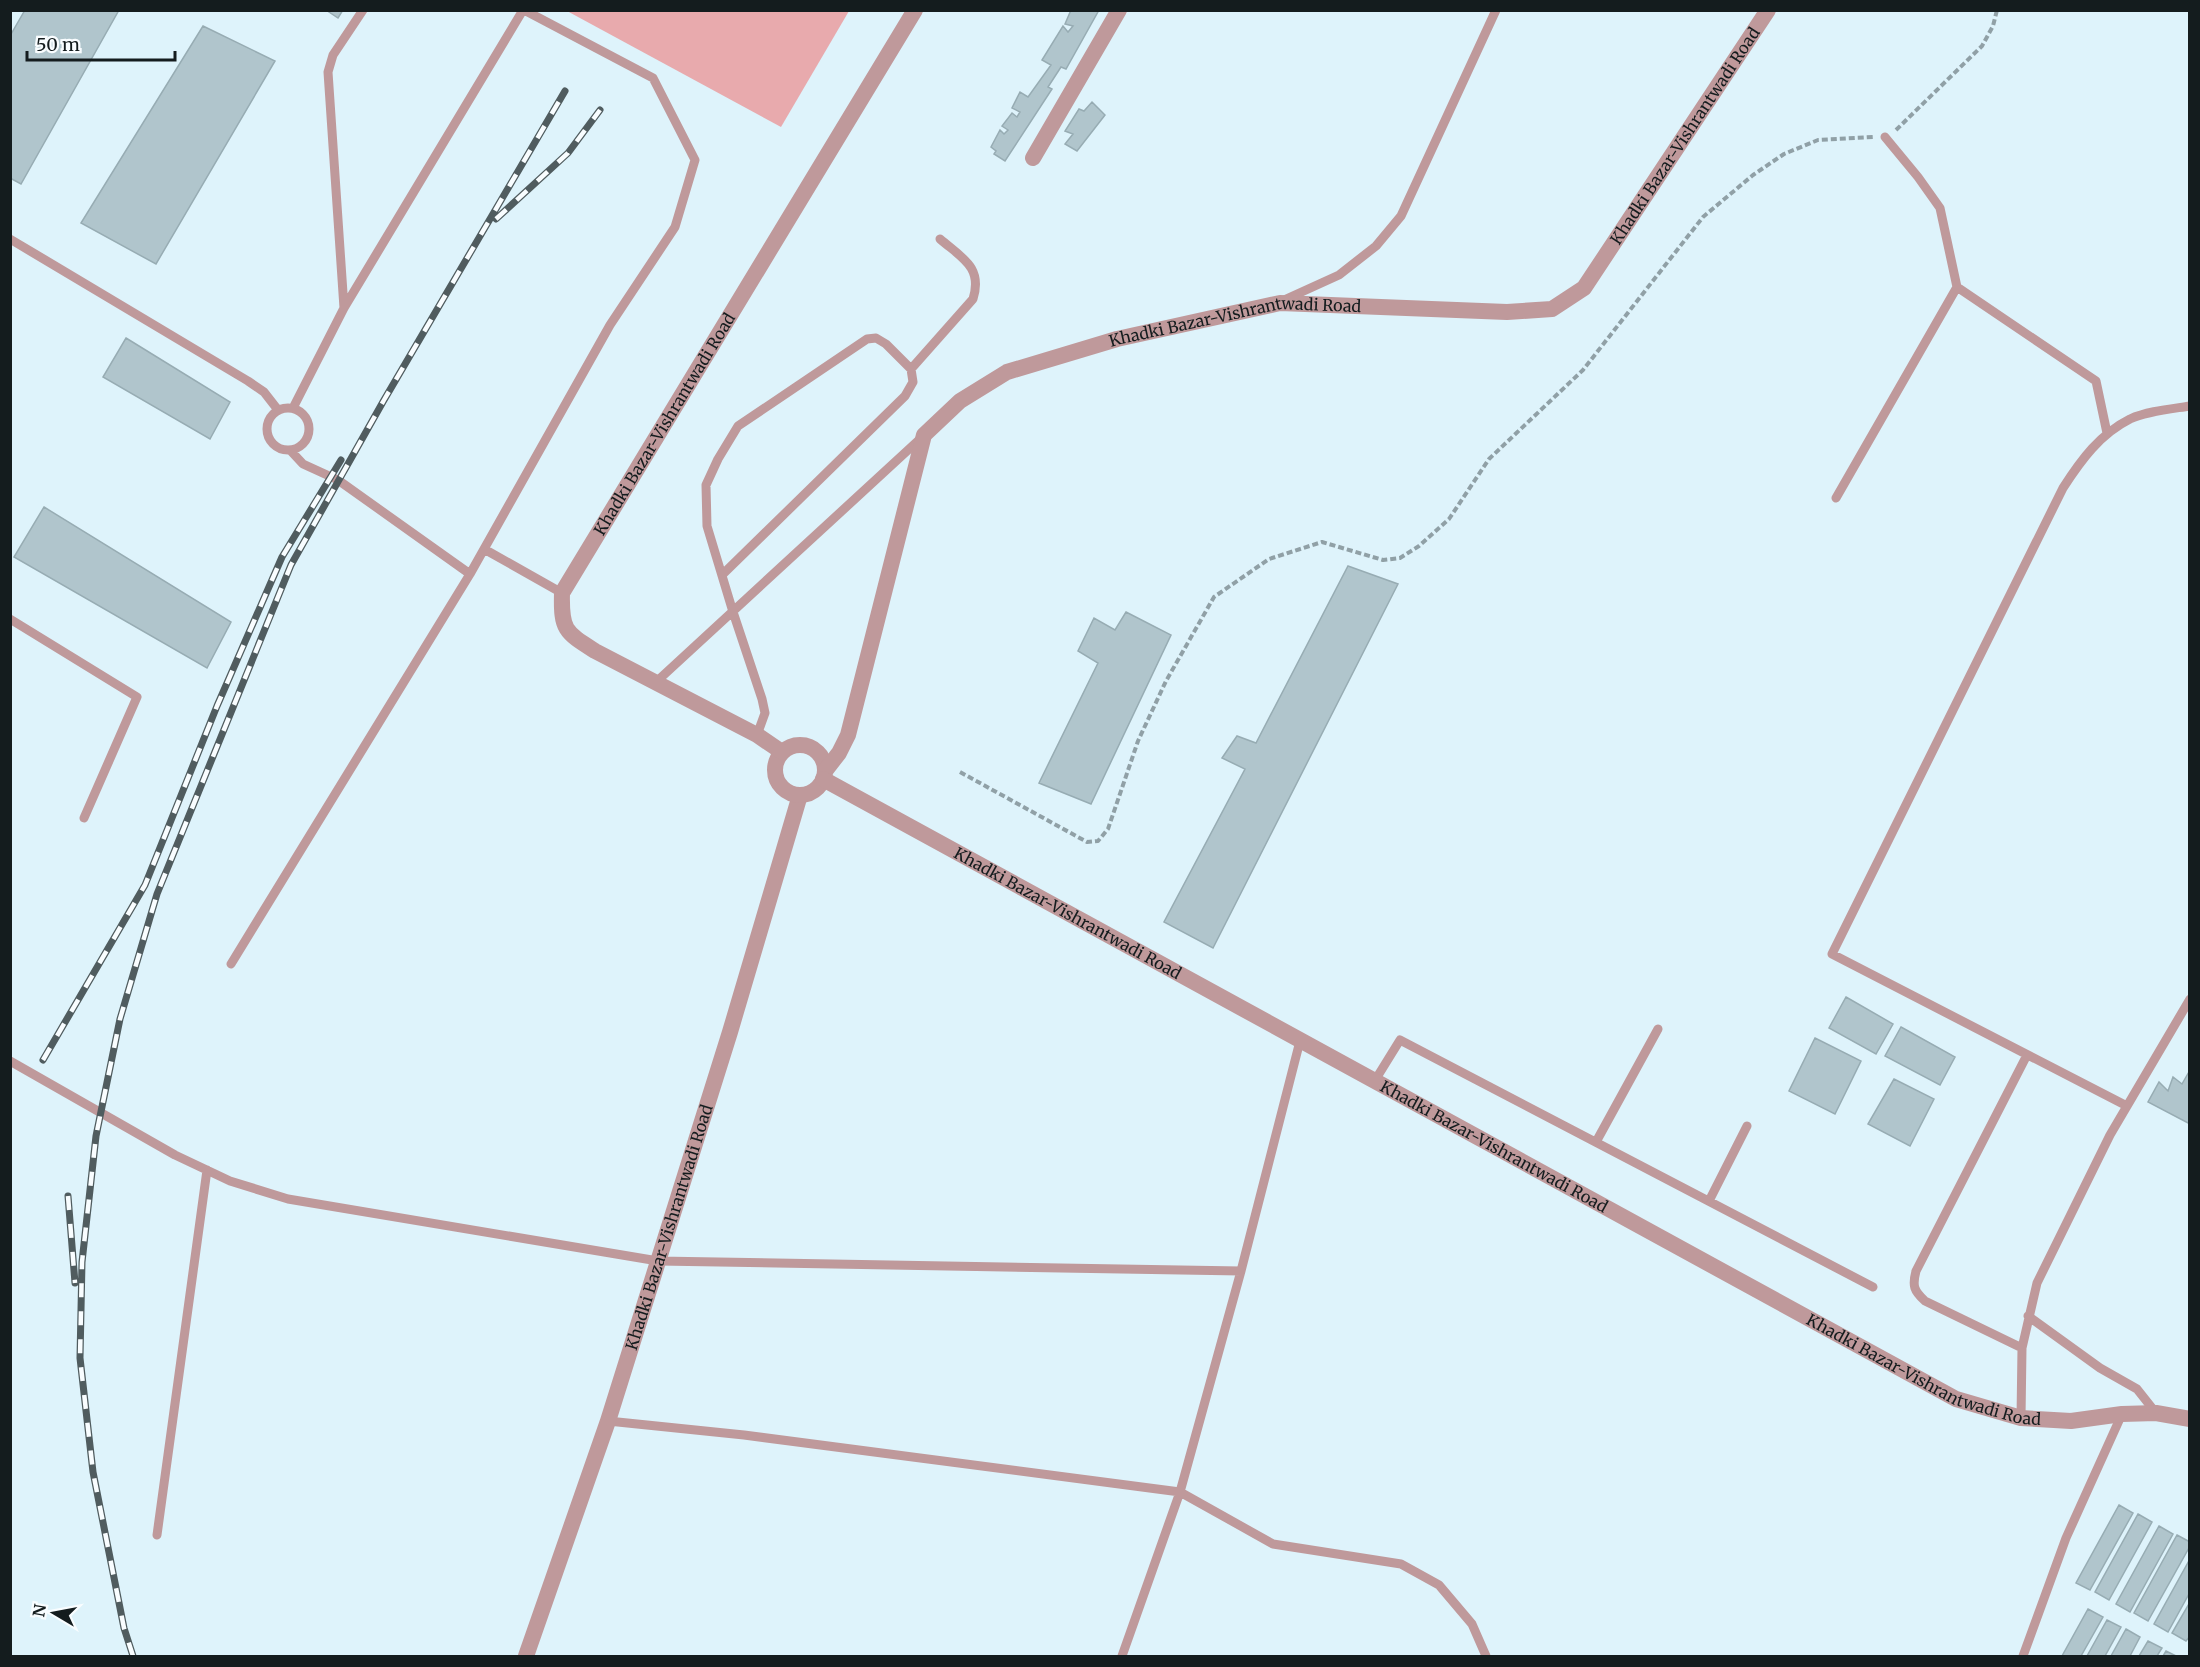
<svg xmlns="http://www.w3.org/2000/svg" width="2200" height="1667" font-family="Merriweather,serif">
  <rect width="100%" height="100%" fill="#def3fb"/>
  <path fill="#e8aaad" d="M 567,11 L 849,11 L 781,127 Z"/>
  <path fill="#b0c5cc" stroke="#97acb3" stroke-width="1.5" d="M 25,10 L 119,10 L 21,184 L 10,178 L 10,36 Z
    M 326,10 L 343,10 L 338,18 Z
    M 1071,10 L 1099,10 L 1066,69 L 1061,67 L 1048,87 L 1052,89 L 1005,161 L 994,154 L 996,151 L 991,147 L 1000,130 L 1004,134 L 1008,130 L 1002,126 L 1012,113 L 1017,117 L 1020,112 L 1012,108 L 1020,92 L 1028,97 L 1051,65 L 1042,60 L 1063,26 L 1068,32 L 1073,26 L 1065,24 Z
    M 203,26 L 275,61 L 156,264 L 81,223 Z
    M 1092,102 L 1105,115 L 1077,151 L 1065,144 L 1073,134 L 1065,131 L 1079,109 L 1084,111 Z
    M 126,338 L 230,402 L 210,439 L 103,377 Z
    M 44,507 L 231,622 L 207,668 L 14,557 Z
    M 1348,566 L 1398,584 L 1213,948 L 1164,922 L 1245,769 L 1222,758 L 1237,736 L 1256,743 Z
    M 1126,612 L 1171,635 L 1091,804 L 1039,783 L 1098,663 L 1078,651 L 1094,618 L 1115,630 Z
    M 1846,997 L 1893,1024 L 1876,1054 L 1829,1028 Z
    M 1901,1027 L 1955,1057 L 1940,1085 L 1885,1056 Z
    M 1815,1038 L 1861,1061 L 1835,1114 L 1789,1091 Z
    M 2190,1070 L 2190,1124 L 2148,1102 L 2159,1082 L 2168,1091 L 2173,1077 L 2182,1084 Z
    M 1894,1079 L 1934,1099 L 1910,1146 L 1868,1124 Z
    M 2119,1505 L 2133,1513 L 2090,1590 L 2076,1583 Z
    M 2138,1514 L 2152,1522 L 2109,1600 L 2095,1592 Z
    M 2159,1526 L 2173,1534 L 2130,1612 L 2116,1604 Z
    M 2177,1535 L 2190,1542 L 2190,1546 L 2148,1621 L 2134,1613 Z
    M 2190,1559 L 2190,1592 L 2168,1632 L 2154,1624 Z
    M 2190,1602 L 2190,1636 L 2186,1641 L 2172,1633 Z
    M 2088,1609 L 2103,1617 L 2081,1656 L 2062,1656 Z
    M 2107,1620 L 2121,1627 L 2105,1656 L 2087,1656 Z
    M 2126,1629 L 2140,1637 L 2130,1656 L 2111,1656 Z
    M 2148,1641 L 2162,1648 L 2157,1656 L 2139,1656 Z
    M 2166,1651 L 2176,1656 L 2163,1656 Z"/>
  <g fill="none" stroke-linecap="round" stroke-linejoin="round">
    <path stroke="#90a0a6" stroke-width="4" stroke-dasharray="6 3" stroke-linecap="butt" d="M 1896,130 L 1982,46 L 1993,26 L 1997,10
      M 960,772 L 1087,842 L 1098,841 L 1108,829 L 1138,741 L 1166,681 L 1214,597 L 1269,559 L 1322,542 L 1383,560 L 1400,558 L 1419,546 L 1449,519 L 1489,459 L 1583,370 L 1703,217 L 1753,175 L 1784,154 L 1818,140 L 1873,137"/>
    <path stroke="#bf999b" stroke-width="9" d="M 1885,137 L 1918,177 L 1940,208 L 1957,287 L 2096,381 L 2107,433
      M 10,239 L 248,381 L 264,392 L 278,410
      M 1284,300 L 1339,275 L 1376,246 L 1401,216 L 1496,10
      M 344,308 L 328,72 L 333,55 L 363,10
      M 911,369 L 973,299 C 983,267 962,258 940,239
      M267 429a21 21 0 1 1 42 0a21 21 0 1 1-42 0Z
      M 293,408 L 344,308 L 523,10
      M 290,450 L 303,464 L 338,480 L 470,574
      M 1836,498 L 1957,287
      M 484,549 L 562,593
      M 723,574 L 905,396 L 913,382 L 911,369 L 886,344 L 876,338 L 867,339 L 738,426 L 718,459 L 706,485 L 707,526 L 733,612 L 762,699 L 765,713 L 757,735
      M 10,619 L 137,697 L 84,818
      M 655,683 L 920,439
      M 231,964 L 470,574 L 610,325 L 675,227 L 695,160 L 653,78 L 524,10
      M 10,1061 L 175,1155 L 230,1181 L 288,1199 L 658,1261 L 1241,1271
      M 1374,1082 L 1400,1040 L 1873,1287
      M 2127,1106 L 1832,954 L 2063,488 C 2081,460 2100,434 2130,419 C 2148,411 2171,409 2190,406
      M 1596,1142 L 1658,1029
      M 1709,1201 L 1747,1126
      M 2028,1316 L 2100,1368 L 2137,1389 L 2156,1413
      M 2022,1348 L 1925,1301 C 1914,1291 1912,1286 1916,1271 L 2027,1055
      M 2021,1418 L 2022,1348 L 2037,1283 L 2110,1135 L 2190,999
      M 608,1421 L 744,1435 L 1180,1492 L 1273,1544 L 1401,1564 L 1439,1585 L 1472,1624 L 1486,1656
      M 157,1535 L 207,1170
      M 1122,1656 L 1180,1492 L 1241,1271 L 1300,1041
      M 2023,1656 L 2066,1538 L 2122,1414"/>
    <g stroke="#bf999b" stroke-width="16">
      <path d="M 1033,158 L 1119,10"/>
      <path id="s1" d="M 526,1656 L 608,1421 L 730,1032 L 800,795"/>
    </g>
    <g stroke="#bf999b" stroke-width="16">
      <circle cx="800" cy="770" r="25"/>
      <path id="s2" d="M 782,752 L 757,735 L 595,651 C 565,632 561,630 562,593 L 915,10"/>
      <path id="s3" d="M 825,771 L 839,753 L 848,735 L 924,435 L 960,401 L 1007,372 L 1117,339 L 1280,303 L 1507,312 L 1552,309 L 1584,288 L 1768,10"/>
      <path id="s4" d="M 823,779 L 1956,1399 L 2021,1418 L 2071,1421 L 2122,1414 L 2156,1413 L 2190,1419"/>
    </g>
    <g stroke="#505c5f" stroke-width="7">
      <path id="rail" d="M 496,219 L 568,153 L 600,110
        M 43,1060 L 145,885 L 217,706 L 282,557 L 341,460
        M 68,1196 L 75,1283
        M 133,1656 L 124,1628 L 93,1472 L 80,1358 L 82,1262 L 96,1136 L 120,1019 L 157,894 L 291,565 L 384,400 L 565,91"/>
    </g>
    <use href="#rail" stroke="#f9fdff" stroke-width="4.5" stroke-dasharray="14" stroke-linecap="butt"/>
  </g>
  <g text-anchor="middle" stroke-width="4.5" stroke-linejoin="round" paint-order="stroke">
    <g font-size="16" fill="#141c1e" stroke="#f9fdff">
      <text dy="6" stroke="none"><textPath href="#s3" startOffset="1232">Khadki Bazar-Vishrantwadi Road</textPath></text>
      <text dy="6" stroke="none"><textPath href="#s3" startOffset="692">Khadki Bazar-Vishrantwadi Road</textPath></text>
      <text dy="6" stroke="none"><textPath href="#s2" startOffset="483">Khadki Bazar-Vishrantwadi Road</textPath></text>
      <text dy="6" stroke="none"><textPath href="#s4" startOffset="279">Khadki Bazar-Vishrantwadi Road</textPath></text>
      <text dy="6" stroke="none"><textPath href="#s4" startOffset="765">Khadki Bazar-Vishrantwadi Road</textPath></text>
      <text dy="6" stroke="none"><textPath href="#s1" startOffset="452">Khadki Bazar-Vishrantwadi Road</textPath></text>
      <text dy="6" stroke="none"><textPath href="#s4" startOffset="1251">Khadki Bazar-Vishrantwadi Road</textPath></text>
    </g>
  </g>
  <rect width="2200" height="1667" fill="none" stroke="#141c1e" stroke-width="24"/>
  <g transform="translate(54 1613) rotate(280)" stroke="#f9fdff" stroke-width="4.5" paint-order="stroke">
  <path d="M0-4.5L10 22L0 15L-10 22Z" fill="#141c1e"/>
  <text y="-9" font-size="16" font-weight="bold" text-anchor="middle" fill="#141c1e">N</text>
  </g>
  <path d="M27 51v9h148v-9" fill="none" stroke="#141c1e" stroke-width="3"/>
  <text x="36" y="51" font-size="18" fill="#141c1e" stroke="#f9fdff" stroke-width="4.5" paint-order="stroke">50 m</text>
</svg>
